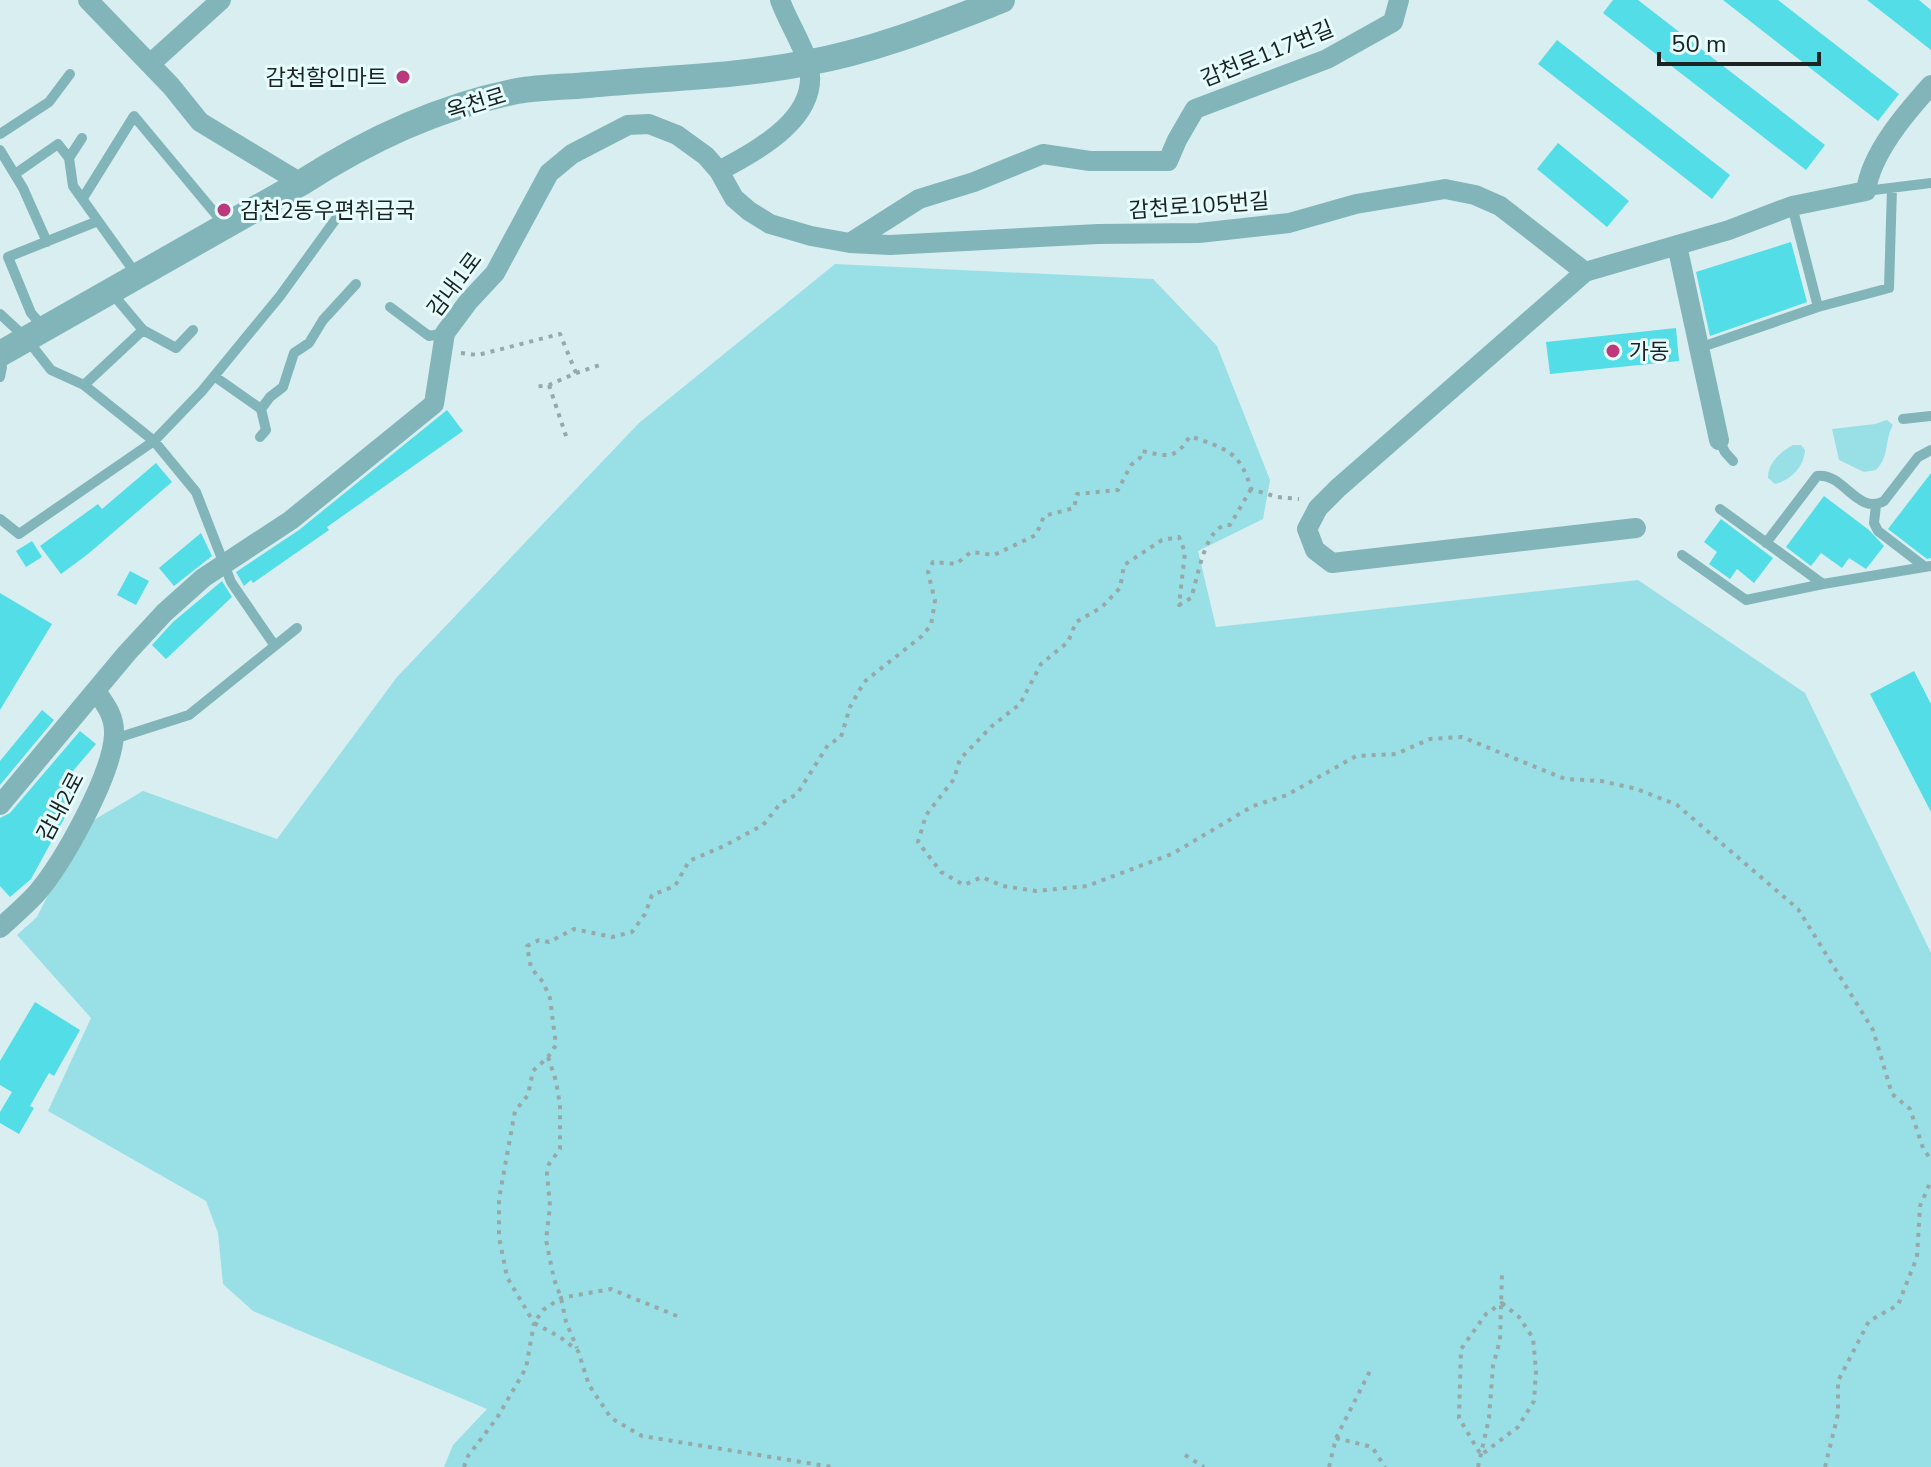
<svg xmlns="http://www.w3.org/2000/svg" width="1931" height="1467" font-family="'Nunito Sans','Noto Sans KR',sans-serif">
  <rect width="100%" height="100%" fill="#d9eef0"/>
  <path fill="#98e0e6" d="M 835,264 L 1153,279 L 1217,346 L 1270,480 L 1263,519 L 1198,551 L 1216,627 L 1638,580 L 1805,693 L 1931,953 L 1931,1467 L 444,1467 L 453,1445 L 487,1409 L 253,1311 L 223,1284 L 218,1233 L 206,1201 L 48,1111 L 91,1018 L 17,935 L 37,917 L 82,827 L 143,791 L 277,839 L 397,677 L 639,423 Z
    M 1887,420 L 1893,425 C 1884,441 1890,456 1876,470 L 1864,472 L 1839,460 L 1832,429 L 1875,424 Z
    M 1793,445 L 1801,445 L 1805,450 C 1804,467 1791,480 1775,484 L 1768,478 C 1768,463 1780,452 1793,445 Z"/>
  <path fill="#52dde7" d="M 1613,0 L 1638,0 L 1825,145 L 1806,170 L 1603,13 Z
    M 1723,0 L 1778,0 L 1899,94 L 1878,121 Z
    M 1867,0 L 1919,0 L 1931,10 L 1931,50 Z
    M 1557,40 L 1730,175 L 1712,199 L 1538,64 Z
    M 1558,143 L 1629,201 L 1607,227 L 1537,169 Z
    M 1791,242 L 1807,302 L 1710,336 L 1696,272 Z
    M 1676,328 L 1679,361 L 1550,374 L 1546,342 Z
    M 447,410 L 463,431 L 327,527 L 329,530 L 253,583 L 251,580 L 244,586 L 236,572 L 299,530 Z
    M 156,463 L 172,482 L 88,554 L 61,574 L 40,546 L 98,504 L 102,509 Z
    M 1931,473 L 1931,558 L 1927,559 L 1888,529 Z
    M 1824,496 L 1869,530 L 1884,546 L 1866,569 L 1849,558 L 1842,568 L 1821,553 L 1811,566 L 1786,547 Z
    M 1721,519 L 1773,558 L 1754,583 L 1737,569 L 1730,579 L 1709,564 L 1717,552 L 1704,542 Z
    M 201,533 L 212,556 L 174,586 L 159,568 Z
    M 32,541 L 42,557 L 26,567 L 16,551 Z
    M 130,571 L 149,581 L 136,605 L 117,595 Z
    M 222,581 L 232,597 L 166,659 L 152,645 L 173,622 Z
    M 0,593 L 52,624 L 0,710 Z
    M 1914,671 L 1931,704 L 1931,812 L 1870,694 Z
    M 42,710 L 54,720 L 0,785 L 0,761 Z
    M 80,731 L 96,744 L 67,778 L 82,786 L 31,879 L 10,897 L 0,886 L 0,818 L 10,813 Z
    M 35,1002 L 80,1030 L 54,1076 L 49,1073 L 30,1106 L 34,1108 L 19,1134 L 0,1123 L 0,1112 L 12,1092 L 0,1085 L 0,1061 Z"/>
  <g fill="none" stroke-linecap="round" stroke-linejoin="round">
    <path stroke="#97a8a9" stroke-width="4" stroke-dasharray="4 6" stroke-linecap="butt" d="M 461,353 L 478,355 L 560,334 L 576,373 L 549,385 L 534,387
      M 576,373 L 600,365
      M 549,385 L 567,439
      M 1251,489 L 1230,525 C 1205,523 1198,578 1191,598 L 1179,605 L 1185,552 L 1179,537 L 1162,540 L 1124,565 L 1120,588 L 1102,607 L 1076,622 L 1068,642 L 1041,664 L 1020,704 L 992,726 L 960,759 L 954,779 L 926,815 L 918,842 L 941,872 L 964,885 L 982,877 L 1003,886 L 1036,891 L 1087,886 L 1172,854 L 1253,806 L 1287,795 L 1356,756 L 1396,754 L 1430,739 L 1462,737 L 1565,779 L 1601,781 L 1637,789 L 1677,805 L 1798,909 L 1873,1030 L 1892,1094 L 1910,1109 L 1923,1148 L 1931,1160
      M 548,1057 L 556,1081 L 560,1105 L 560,1149 L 549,1164 L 547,1173 L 550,1206 L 546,1240 L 554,1279 L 561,1298 L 566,1322 L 577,1348
      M 1502,1303 L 1519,1317 L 1533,1338 L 1536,1371 L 1534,1401 L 1518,1427 L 1481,1455 L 1459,1418 L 1461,1349 L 1486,1314 Z
      M 677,1316 L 611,1289 L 561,1298 L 543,1310 L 534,1323 L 560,1337 L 578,1351 L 589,1385 L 611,1418 L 642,1436 L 832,1467
      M 1336,1438 L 1372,1447 L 1385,1467
      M 1185,1455 L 1204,1467
      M 464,1467 L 468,1456 L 497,1418 L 526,1368 L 534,1323 L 507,1277 L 499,1237 L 499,1199 L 515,1111 L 528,1095 L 533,1071 L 548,1057 L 556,1045 L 550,998 L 543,982 L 531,968 L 527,946 L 539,940 L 549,942 L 574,929 L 612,937 L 632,932 L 645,914 L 652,895 L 675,886 L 689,861 L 724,846 L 763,825 L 780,804 L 797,794 L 828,745 L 841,737 L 850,707 L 864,682 L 922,636 L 931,625 L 935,601 L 928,572 L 933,562 L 956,564 L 971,552 L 994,555 L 1036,535 L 1044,516 L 1074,508 L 1077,494 L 1118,490 L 1131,465 L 1140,458 L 1142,451 C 1167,456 1175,461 1190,436 C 1225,449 1240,450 1251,489 L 1277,497 L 1299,499
      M 1329,1467 L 1336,1438 L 1372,1367
      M 1478,1467 L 1489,1418 L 1493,1366 L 1500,1340 L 1502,1273
      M 1825,1467 L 1838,1414 L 1838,1381 L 1869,1321 L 1898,1305 L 1917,1257 L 1920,1206 L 1931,1181"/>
    <path stroke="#82b5b9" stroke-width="10" d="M 0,134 L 49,102 L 70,74
      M 0,150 L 23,188 L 47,242
      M 69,158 L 82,138
      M 15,174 L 58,144 L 69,158 L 73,186 L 98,221
      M 1866,191 L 1931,183
      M 83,198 L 134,116 L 224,224
      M 1792,206 L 1818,307
      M 111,292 L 143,330 L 176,348 L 193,330
      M 390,307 L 429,336 L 445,333
      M 0,314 L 26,338 L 51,370 L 84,385 L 154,441 L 196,492 L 231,582 L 275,646
      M 44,328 L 31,313 L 8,257 L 98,221 L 136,274
      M 1699,348 L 1818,307 L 1889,288 L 1892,188
      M 0,363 L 2,367 L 0,377
      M 214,376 L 261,409
      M 84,385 L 143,330
      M 1903,419 L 1931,416
      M 260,437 L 266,430 L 261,409 L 270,397 L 283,387 L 294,353 L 309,343 L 323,320 L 356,284
      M 1719,440 L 1725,452 L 1733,461
      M 1876,505 L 1874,523 L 1878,531 L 1925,567
      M 0,519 L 19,534 L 154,441 L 202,391 L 280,296 L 338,216
      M 1766,543 L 1817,476 C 1843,472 1858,516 1884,501 L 1918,457 L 1931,450
      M 1682,555 L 1746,600 L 1823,584 L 1720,509
      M 1823,584 L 1931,566
      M 114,739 L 189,715 L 297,628"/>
    <path stroke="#82b5b9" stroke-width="20" d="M 88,0 L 171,86 L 200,122 L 301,183
      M 150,64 L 221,0
      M 719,171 L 734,198 L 749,211 L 770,224 L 811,236 L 850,243 L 890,245 L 1098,234 L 1199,233 L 1289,223 L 1356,204 L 1445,189 L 1475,195 L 1500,206 L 1585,272
      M 850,243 L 919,199 L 974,182 L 1043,154 L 1090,161 L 1168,161 L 1177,140 L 1195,109 L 1327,59 L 1393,22 L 1399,0
      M 1677,245 L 1719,440
      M 1636,528 L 1332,563 L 1315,550 L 1307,529 L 1318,508 L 1338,488 L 1585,272 L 1729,230 L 1792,206 L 1866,191 C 1871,153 1906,113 1931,85
      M 0,805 L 127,653 L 164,613 L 203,578 L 291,520 L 434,404 L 445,333 L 468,302 L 495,273 L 549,173 L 572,154 L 628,125 L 649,124 L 677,135 L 706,156 L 719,171 C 756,151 823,117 808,63 C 801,41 788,22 780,0
      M 0,928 C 12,917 25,906 36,894 C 63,863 112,775 114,735 C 115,717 106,705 96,691"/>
    <path stroke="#82b5b9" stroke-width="26" d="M 0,354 L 301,183 C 366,141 441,106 517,91 C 541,87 566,87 589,85 C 662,78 735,77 806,63 C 874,51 938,25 1002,0"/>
  </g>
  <g fill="#bc397e" stroke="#e6fcfd" stroke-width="3">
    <circle cx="403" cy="77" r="8"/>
    <circle cx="224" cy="210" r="8"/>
    <circle cx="1613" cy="351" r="8"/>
  </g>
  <g text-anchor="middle" stroke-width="6" stroke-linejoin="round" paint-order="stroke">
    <g font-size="22" fill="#1b2323" stroke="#e6fcfd">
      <text transform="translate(1267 53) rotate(-22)" y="8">감천로117번길</text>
      <text transform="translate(476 103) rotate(-17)" y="8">옥천로</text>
      <text transform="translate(1199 205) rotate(-4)" y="8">감천로105번길</text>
      <text transform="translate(454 284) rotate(-53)" y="8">감내1로</text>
      <text transform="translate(60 806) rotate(-62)" y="8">감내2로</text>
    </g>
    <g font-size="22" fill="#1b2323" stroke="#e6fcfd" text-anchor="start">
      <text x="387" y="85" text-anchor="end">감천할인마트</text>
      <text x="240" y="218">감천2동우편취급국</text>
      <text x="1629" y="359">가동</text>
    </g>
  </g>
  <path d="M1659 52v12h160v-12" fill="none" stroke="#1b2323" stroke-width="4"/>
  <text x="1671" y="52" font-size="24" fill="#1b2323" stroke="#e6fcfd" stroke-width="6" paint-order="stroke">50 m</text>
</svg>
